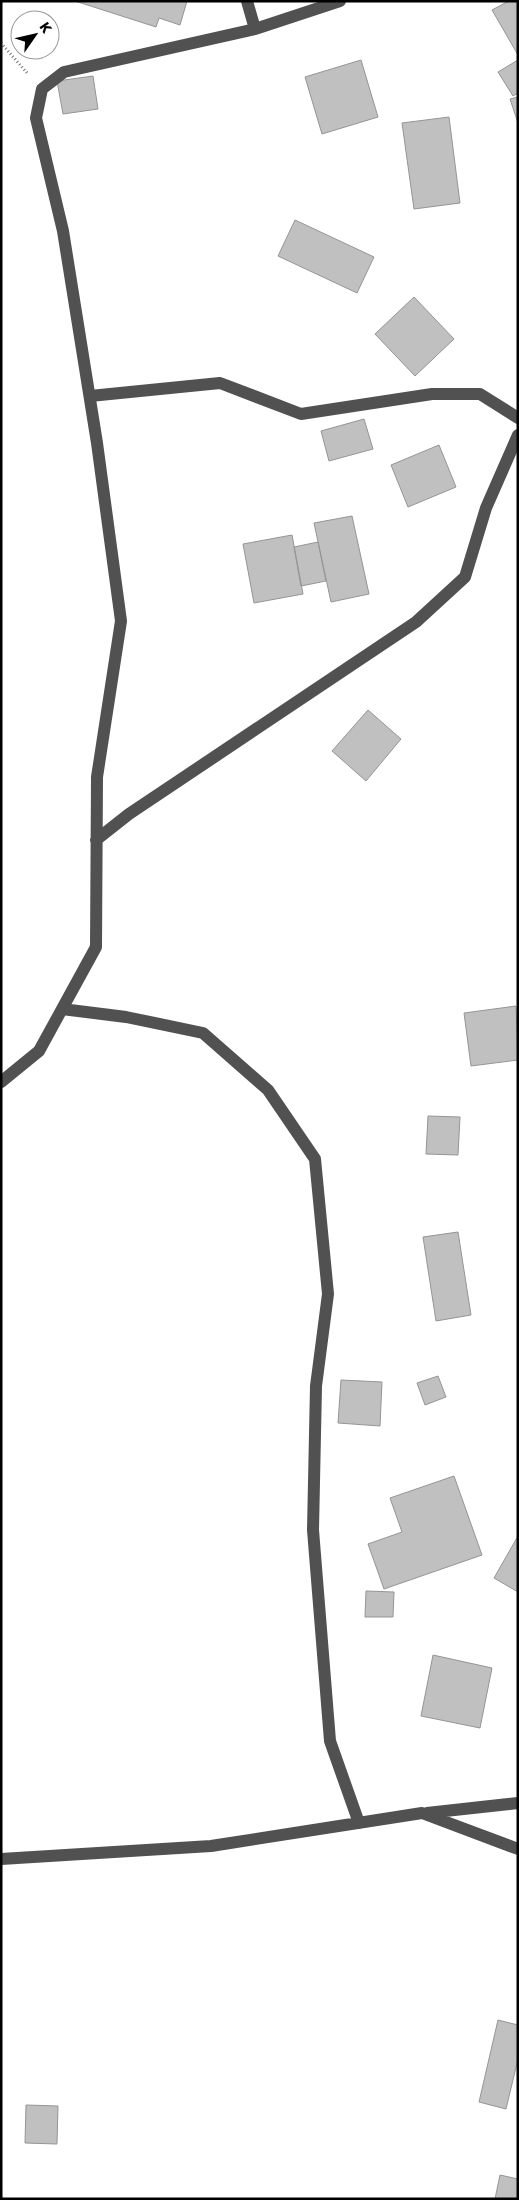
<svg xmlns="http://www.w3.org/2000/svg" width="519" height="2200" font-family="Poppins,sans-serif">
  <rect width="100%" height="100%" fill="#fff"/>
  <path fill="#c0c0c0" stroke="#959595" d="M 75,1 L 187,1 L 180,25 L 159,18 L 156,27 Z
    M 509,1 L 518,1 L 518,55 L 492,10 Z
    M 361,60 L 378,117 L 322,134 L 305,77 Z
    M 518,60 L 518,93 L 513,96 L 498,72 Z
    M 93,76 L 98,109 L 63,114 L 57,81 Z
    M 518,97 L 518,123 L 510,99 Z
    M 449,117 L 460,203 L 414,209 L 402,123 Z
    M 295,220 L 374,257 L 357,293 L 278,256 Z
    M 414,297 L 454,339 L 415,376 L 375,334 Z
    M 364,419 L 373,449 L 329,461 L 321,431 Z
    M 439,445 L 456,487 L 408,507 L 391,465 Z
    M 352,516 L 369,594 L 331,602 L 314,523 Z
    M 292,535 L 303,594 L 254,603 L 243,544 Z
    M 318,542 L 326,581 L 301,586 L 294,547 Z
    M 368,710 L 401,739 L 366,781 L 332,751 Z
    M 516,1006 L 518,1060 L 471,1066 L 464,1013 Z
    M 428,1116 L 460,1117 L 458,1155 L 426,1154 Z
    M 458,1232 L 471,1315 L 436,1321 L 423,1237 Z
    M 438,1376 L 446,1397 L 425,1405 L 417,1383 Z
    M 341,1380 L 382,1382 L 380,1426 L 338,1423 Z
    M 454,1476 L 482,1555 L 384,1589 L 368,1544 L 402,1532 L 390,1498 Z
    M 518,1536 L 518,1592 L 494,1578 Z
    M 366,1591 L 394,1592 L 393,1617 L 365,1617 Z
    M 433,1655 L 492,1668 L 480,1728 L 421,1716 Z
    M 498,2020 L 518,2025 L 518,2059 L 506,2109 L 479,2102 Z
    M 26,2105 L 58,2106 L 57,2144 L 25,2143 Z
    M 500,2175 L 518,2179 L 518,2199 L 495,2199 Z"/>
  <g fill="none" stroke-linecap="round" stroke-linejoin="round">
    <path stroke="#737373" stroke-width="3" stroke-dasharray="1 2.5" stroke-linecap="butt" d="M 1,43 L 28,74"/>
    <path stroke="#515151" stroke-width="12" d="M 247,1 L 255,29
      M 90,396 L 220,383 L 301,414 L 432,394 L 480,394 L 518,418
      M 96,840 L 129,814 L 416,622 L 465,577 L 486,508 L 518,435
      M 62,1009 L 126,1017 L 203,1033 L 268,1090 L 315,1159 L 328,1294 L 316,1386 L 313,1530 L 330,1741 L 359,1823
      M 1,1082 L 39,1051 L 96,947 L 97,777 L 121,621 L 97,443 L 63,231 L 36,118 L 42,89 L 64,72 L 255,29 L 340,1
      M 427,1813 L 518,1803
      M 1,1859 L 211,1846 L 422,1813 L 518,1849"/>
  </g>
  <rect width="519" height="2200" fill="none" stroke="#000000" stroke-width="5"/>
  <g transform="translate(35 35) rotate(56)"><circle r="24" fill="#ffffff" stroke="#999999"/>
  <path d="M0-4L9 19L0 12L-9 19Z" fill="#000000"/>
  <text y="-8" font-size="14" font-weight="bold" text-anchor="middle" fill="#000000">K</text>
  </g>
</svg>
